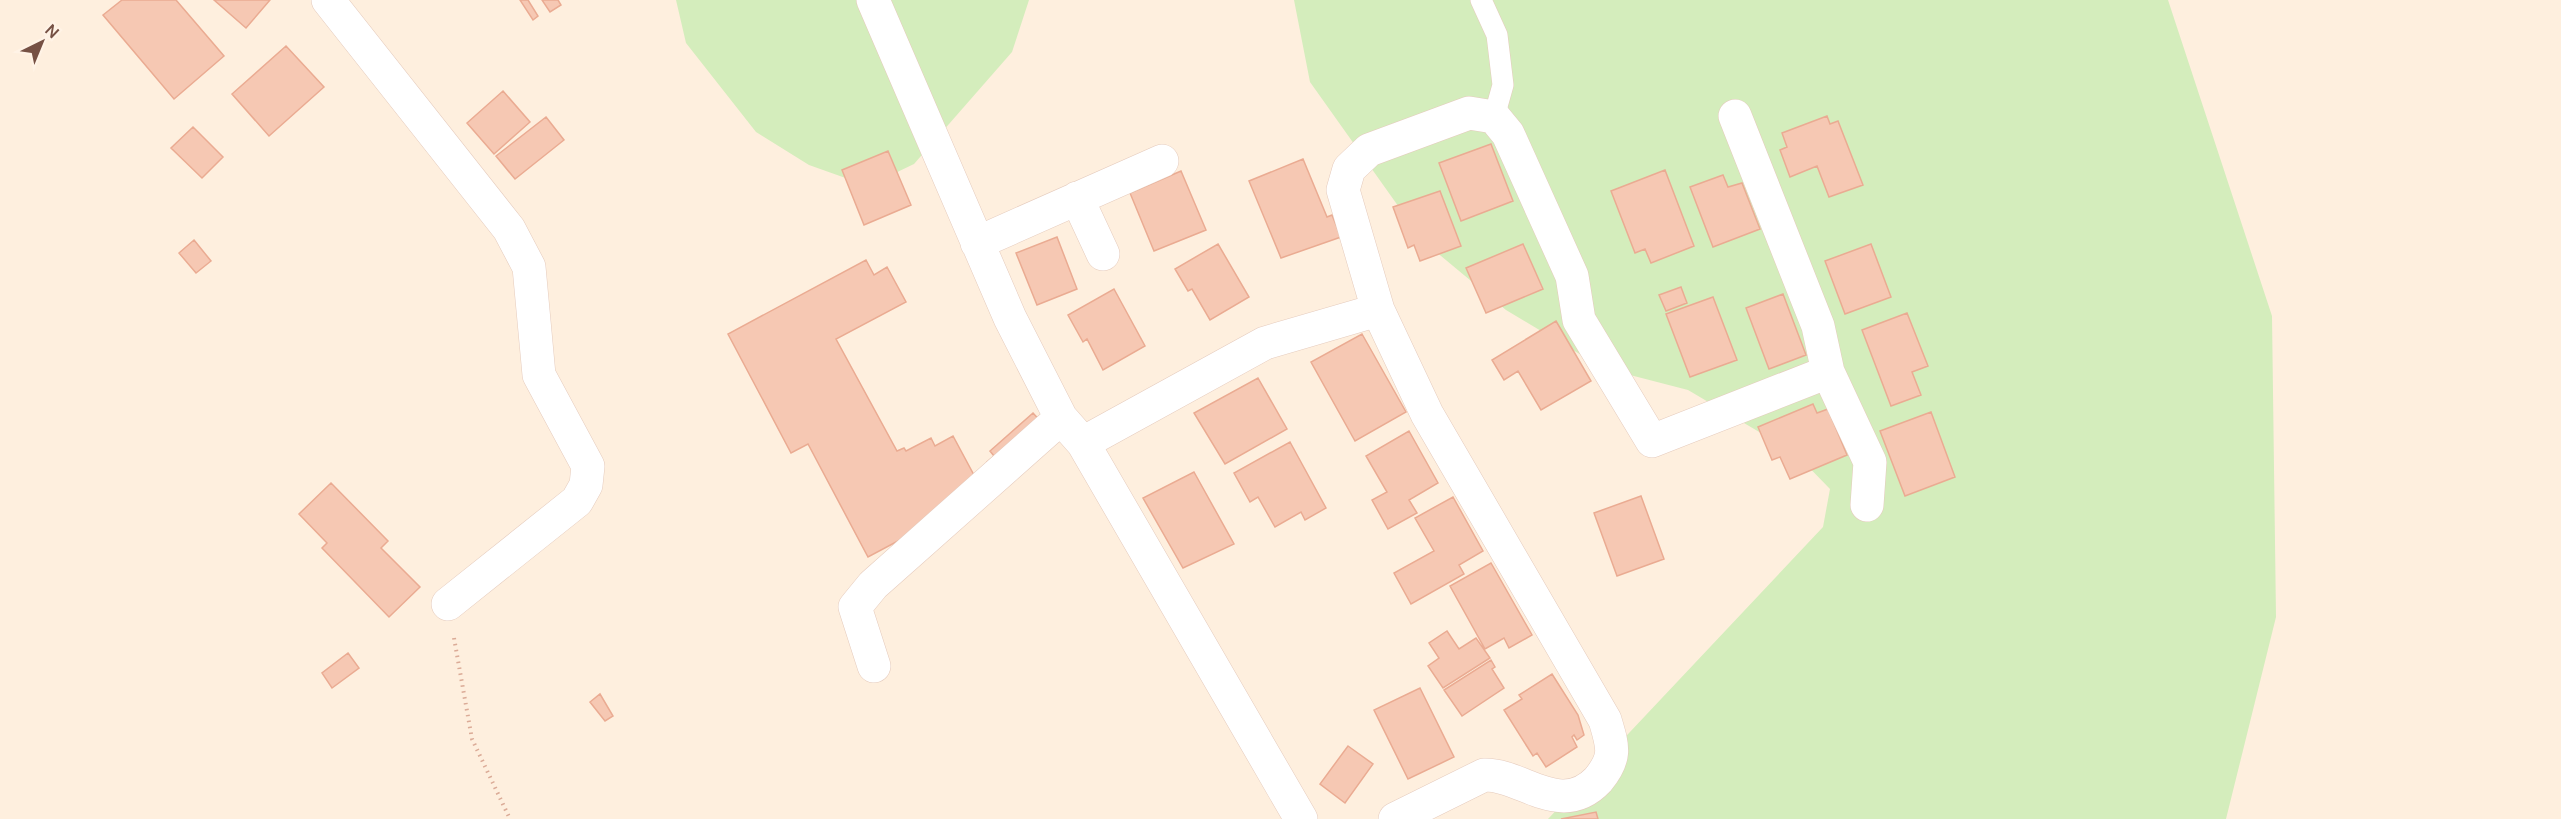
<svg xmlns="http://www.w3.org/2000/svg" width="2561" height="819" font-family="Manrope,sans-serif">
  <rect width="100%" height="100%" fill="#feefde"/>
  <path fill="#d4edbc" d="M 676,0 L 1029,0 L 1012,52 L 914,164 L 868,186 L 809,165 L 756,132 L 686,43 Z
    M 1294,0 L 2168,0 L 2272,316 L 2276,617 L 2226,819 L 1548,819 L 1823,527 L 1830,489 L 1795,453 L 1688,390 L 1603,368 L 1506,310 L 1423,241 L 1310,82 Z"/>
  <path fill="#f6c8b3" stroke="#eaab92" stroke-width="1.5" d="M 122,0 L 176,0 L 224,56 L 174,99 L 103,15 Z
    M 214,0 L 270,0 L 246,28 Z
    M 520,0 L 528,0 L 538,16 L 533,20 Z
    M 542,0 L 558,0 L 561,5 L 550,12 Z
    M 286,46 L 324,87 L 269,136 L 232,94 Z
    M 503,91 L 530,122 L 494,154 L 467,123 Z
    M 1827,116 L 1830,124 L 1838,121 L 1863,185 L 1829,197 L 1817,166 L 1790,177 L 1780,150 L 1787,147 L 1782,133 Z
    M 546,117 L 564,140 L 515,179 L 496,156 Z
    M 193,127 L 223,157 L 202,178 L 171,148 Z
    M 1491,144 L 1513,201 L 1461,221 L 1439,163 Z
    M 888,151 L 911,205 L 864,225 L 842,170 Z
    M 1303,159 L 1327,217 L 1332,215 L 1341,237 L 1281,258 L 1249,181 Z
    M 1665,170 L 1694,246 L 1651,263 L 1645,249 L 1635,253 L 1611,191 Z
    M 1181,171 L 1206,230 L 1154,251 L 1130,193 Z
    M 1723,175 L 1728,187 L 1742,183 L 1760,229 L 1713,247 L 1690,187 Z
    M 1440,191 L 1461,246 L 1420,261 L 1414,245 L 1408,248 L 1393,207 Z
    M 1057,237 L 1077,289 L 1037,305 L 1016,253 Z
    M 194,240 L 211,261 L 196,273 L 179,253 Z
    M 1218,244 L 1249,297 L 1210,320 L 1192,289 L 1188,291 L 1175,269 Z
    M 1523,244 L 1543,289 L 1486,313 L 1466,268 Z
    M 1871,244 L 1891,297 L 1845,314 L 1825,261 Z
    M 866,260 L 874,275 L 887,267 L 906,302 L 836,339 L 897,451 L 904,448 L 906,451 L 931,438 L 935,446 L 953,436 L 982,490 L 928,525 L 868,557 L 808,444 L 791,453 L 728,334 Z
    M 1681,287 L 1687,303 L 1666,311 L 1659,295 Z
    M 1114,289 L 1145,346 L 1103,370 L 1087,339 L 1083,342 L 1068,315 Z
    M 1783,294 L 1806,355 L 1769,369 L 1746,308 Z
    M 1713,297 L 1737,360 L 1690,377 L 1666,314 Z
    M 1907,313 L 1928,366 L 1912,372 L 1921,395 L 1891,406 L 1862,330 Z
    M 1556,321 L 1591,381 L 1541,410 L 1518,371 L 1504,380 L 1492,360 Z
    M 1362,334 L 1406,412 L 1355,441 L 1311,362 Z
    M 1258,378 L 1287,429 L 1225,464 L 1194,413 Z
    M 1813,404 L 1817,413 L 1828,409 L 1847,455 L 1790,479 L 1780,457 L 1772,460 L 1758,427 Z
    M 1931,412 L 1955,477 L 1905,496 L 1880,431 Z
    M 1033,413 L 1043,424 L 992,467 L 987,462 L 994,456 L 990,451 Z
    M 1409,431 L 1438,483 L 1409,500 L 1417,513 L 1388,529 L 1372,500 L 1387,492 L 1366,456 Z
    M 1290,442 L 1326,508 L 1305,520 L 1301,512 L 1275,527 L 1258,497 L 1250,502 L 1234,473 Z
    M 1194,472 L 1234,544 L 1183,568 L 1143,498 Z
    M 331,483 L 388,541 L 381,548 L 420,587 L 389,617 L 322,548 L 327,543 L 299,514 Z
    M 1641,496 L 1664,559 L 1617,576 L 1594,513 Z
    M 1453,497 L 1483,551 L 1459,565 L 1464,574 L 1411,604 L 1394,573 L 1434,551 L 1415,518 Z
    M 1491,563 L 1532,635 L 1509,648 L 1504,638 L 1485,649 L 1450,586 Z
    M 1447,631 L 1459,649 L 1476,638 L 1490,658 L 1443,688 L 1428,666 L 1439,658 L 1429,643 Z
    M 348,653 L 359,668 L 332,688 L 322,673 Z
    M 1491,660 L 1495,667 L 1492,669 L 1504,688 L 1462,716 L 1444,690 Z
    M 1552,674 L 1578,715 L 1584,735 L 1577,740 L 1574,735 L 1572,737 L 1577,747 L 1546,767 L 1537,753 L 1533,756 L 1504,710 L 1522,699 L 1519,695 Z
    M 1420,688 L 1454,757 L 1408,779 L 1374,710 Z
    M 600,694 L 613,716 L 605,721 L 590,702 Z
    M 1348,746 L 1373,764 L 1345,803 L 1320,784 Z
    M 1596,812 L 1598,819 L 1561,819 Z"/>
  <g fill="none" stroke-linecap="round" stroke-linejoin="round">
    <g stroke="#e5cbbd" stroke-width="22">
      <path id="service" d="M 1481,0 L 1497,35 L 1503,85 L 1494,117"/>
    </g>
    <g stroke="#e5cbbd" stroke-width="34">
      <path id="minor" d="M 328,0 L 509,229 L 529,267 L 539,375 L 588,466 L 586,485 L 577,501 L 448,604
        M 873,0 L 1010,318 L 1061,418 L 1083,443 L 1301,819
        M 1735,116 L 1818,326 L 1828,372 L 1870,462 L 1867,505
        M 1077,198 L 1103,254
        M 977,243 L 1162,161
        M 1083,443 L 1265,343 L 1378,310
        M 874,666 L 855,607 L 873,585 L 1061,418
        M 1395,819 L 1484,775 C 1522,774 1561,819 1598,780 C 1617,757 1613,747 1605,720 L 1427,414 L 1378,310 L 1343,190 L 1349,169 L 1369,150 L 1469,113 L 1494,117 L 1508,134 L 1572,276 L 1579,320 L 1652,441 L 1828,372"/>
    </g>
    <path stroke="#dbab97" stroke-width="4" stroke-dasharray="1.5 4.5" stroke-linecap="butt" d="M 454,638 L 472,739 L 510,819"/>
    <use href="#service" stroke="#fff" stroke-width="21"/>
    <use href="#minor" stroke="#fff" stroke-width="33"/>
  </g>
  <g transform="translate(42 42) rotate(43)" stroke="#fff3e6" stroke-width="4.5" paint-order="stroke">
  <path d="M0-4.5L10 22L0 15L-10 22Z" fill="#765144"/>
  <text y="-9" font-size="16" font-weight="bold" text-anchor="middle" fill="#765144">N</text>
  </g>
</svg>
